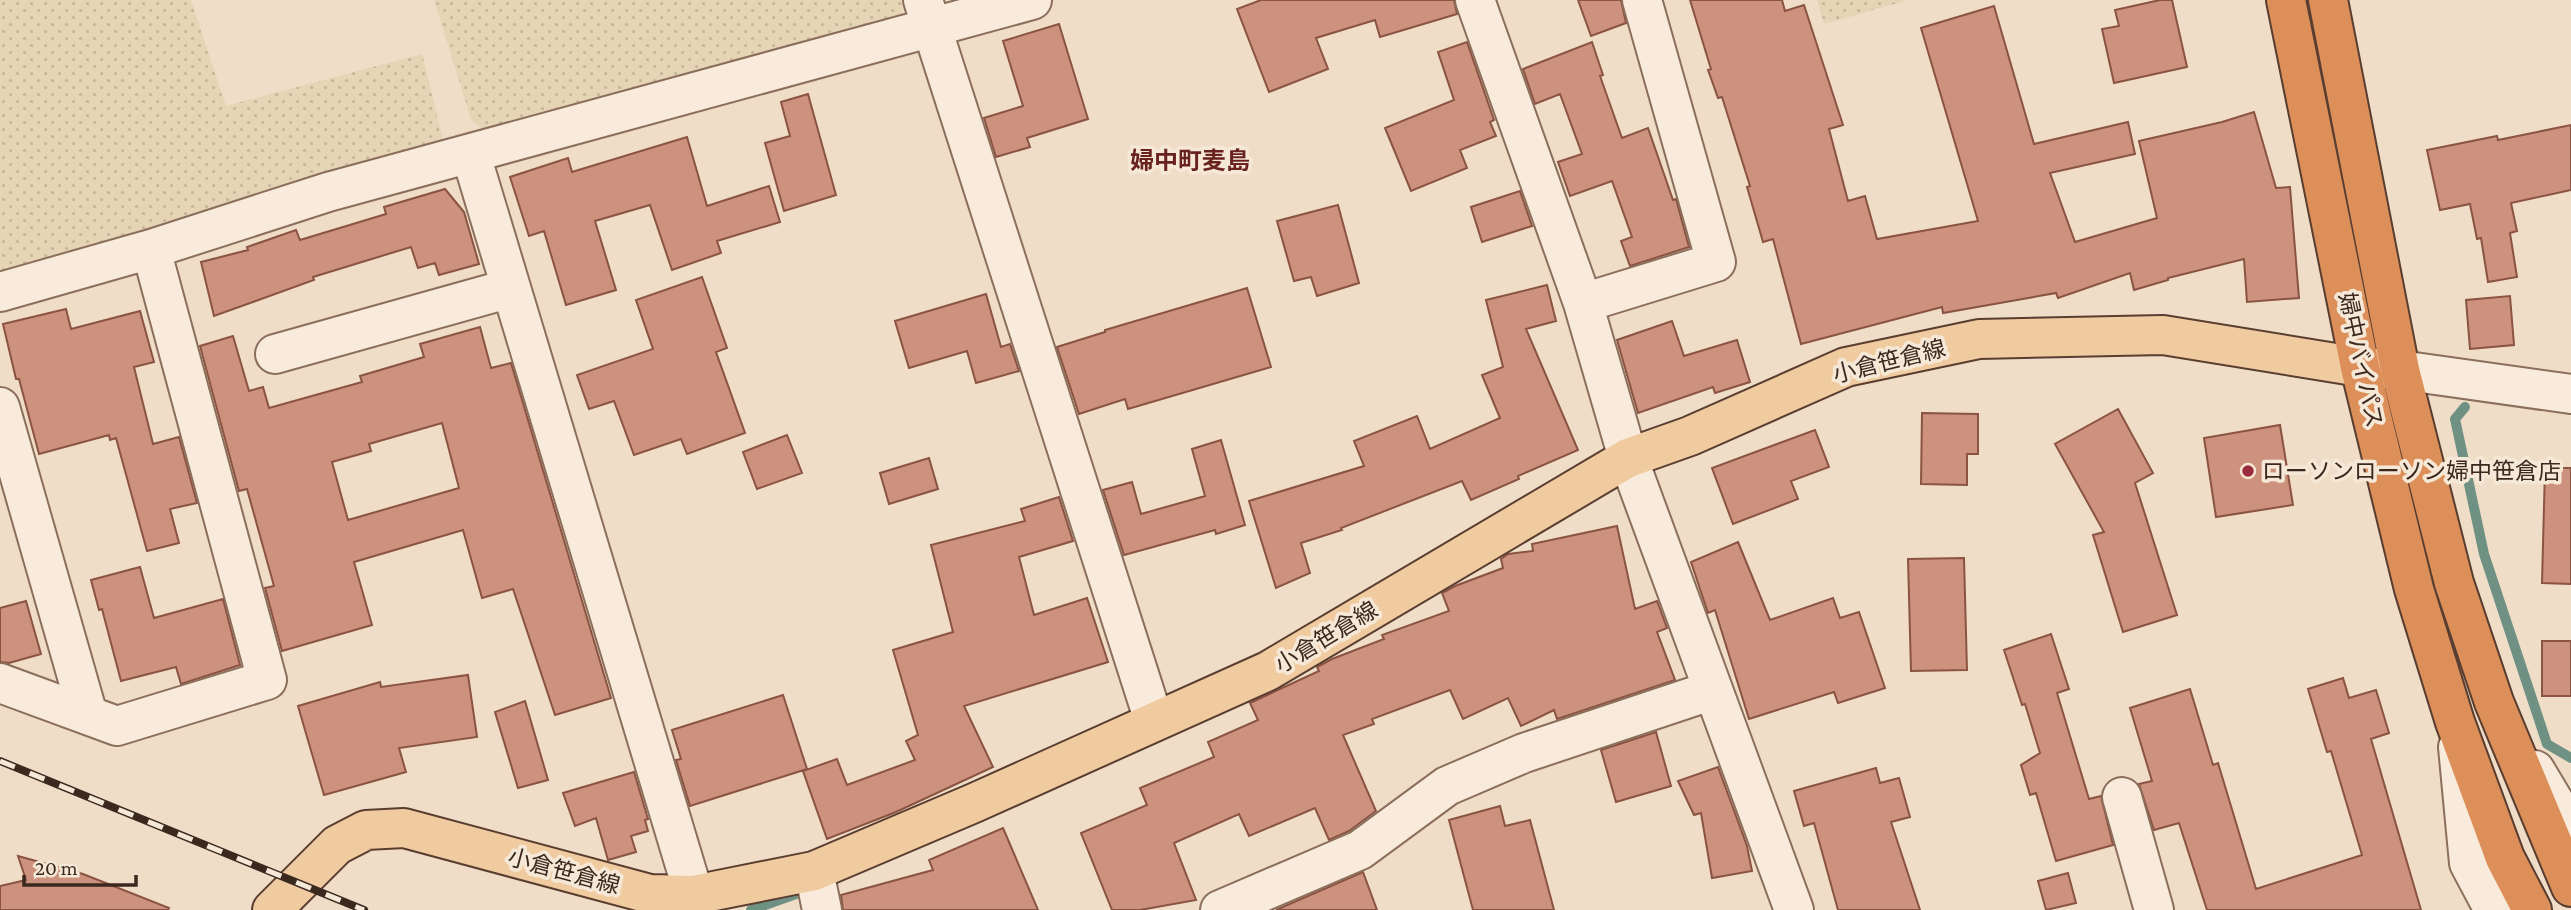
<svg xmlns="http://www.w3.org/2000/svg" width="2571" height="910" font-family="'Crimson Pro','Noto Sans JP',serif">
  <defs>
    <pattern id="farmland-dots" width="8" height="8" patternUnits="userSpaceOnUse" patternTransform="scale(1.75)"><rect width="8" height="8" fill="#e5d5b5"/><path d="M2 2h.1M6 6h.1" fill="none" stroke="#c5b79b" stroke-width="1.8" stroke-linecap="round"/></pattern>
  </defs>
  <rect width="100%" height="100%" fill="#efddc7"/>
  <path fill="url(#farmland-dots)" d="M 0,0 L 191,0 L 226,106 L 422,54 L 444,144 L 0,273 Z
    M 434,0 L 903,0 L 901,25 L 492,138 L 471,119 Z
    M 1817,0 L 1908,0 L 1824,24 Z"/>
  <g fill="none" stroke-linecap="round" stroke-linejoin="round">
    <path stroke="#6f9183" stroke-width="10" d="M 2465,407 L 2455,419 L 2484,554 L 2547,744 L 2571,758
      M 751,910 L 796,894"/>
  </g>
  <path fill="#cd927d" stroke="#8a5342" stroke-width="2" fill-rule="evenodd" d="M 1261,0 L 1454,0 L 1457,14 L 1380,37 L 1375,20 L 1316,38 L 1328,69 L 1269,92 L 1237,9 Z
    M 1578,0 L 1621,0 L 1626,23 L 1591,36 Z
    M 1690,0 L 1782,0 L 1785,11 L 1804,5 L 1843,125 L 1829,129 L 1848,201 L 1865,196 L 1877,239 L 1978,221 L 1921,28 L 1994,6 L 2034,144 L 2128,122 L 2135,154 L 2050,173 L 2075,242 L 2157,218 L 2139,141 L 2222,122 L 2254,112 L 2276,188 L 2290,187 L 2299,298 L 2247,302 L 2244,259 L 2168,278 L 2168,280 L 2134,290 L 2130,273 L 2058,298 L 2056,293 L 1943,313 L 1942,307 L 1801,344 L 1773,239 L 1763,242 L 1747,187 L 1750,186 L 1722,97 L 1718,98 L 1708,70 L 1711,69 Z
    M 2160,0 L 2172,0 L 2187,67 L 2114,83 L 2102,29 L 2119,26 L 2115,10 Z
    M 1059,24 L 1088,119 L 1027,138 L 1030,147 L 996,157 L 984,118 L 1023,106 L 1003,41 Z
    M 1467,42 L 1494,120 L 1490,122 L 1496,136 L 1460,150 L 1467,168 L 1411,191 L 1385,128 L 1454,100 L 1438,52 Z
    M 1592,42 L 1603,75 L 1600,76 L 1622,138 L 1648,128 L 1673,200 L 1676,199 L 1689,247 L 1630,266 L 1621,241 L 1632,237 L 1612,181 L 1570,196 L 1558,162 L 1582,154 L 1560,94 L 1535,104 L 1523,69 Z
    M 808,94 L 836,195 L 784,211 L 765,143 L 790,136 L 781,102 Z
    M 2571,125 L 2571,190 L 2511,203 L 2517,231 L 2510,233 L 2517,277 L 2488,282 L 2481,238 L 2477,239 L 2470,204 L 2440,210 L 2427,150 L 2497,136 L 2498,140 Z
    M 687,137 L 707,206 L 769,186 L 780,222 L 717,241 L 721,253 L 672,270 L 650,205 L 595,221 L 616,290 L 566,305 L 544,231 L 529,236 L 510,177 L 568,158 L 572,172 Z
    M 445,189 L 464,212 L 479,264 L 439,275 L 435,263 L 418,268 L 411,247 L 313,277 L 314,280 L 214,316 L 201,262 L 248,250 L 247,247 L 296,230 L 300,240 L 386,214 L 384,207 Z
    M 1520,191 L 1532,226 L 1482,242 L 1471,207 Z
    M 1338,205 L 1359,283 L 1317,296 L 1311,277 L 1294,281 L 1277,221 Z
    M 702,277 L 727,348 L 716,352 L 745,433 L 687,454 L 681,439 L 634,455 L 614,401 L 589,409 L 577,375 L 653,349 L 636,300 Z
    M 1547,285 L 1556,321 L 1526,329 L 1578,450 L 1518,476 L 1519,479 L 1471,500 L 1462,481 L 1341,528 L 1342,530 L 1301,543 L 1310,573 L 1276,588 L 1249,501 L 1364,466 L 1354,441 L 1417,416 L 1430,449 L 1500,418 L 1482,375 L 1503,367 L 1486,300 Z
    M 1247,288 L 1271,367 L 1128,409 L 1125,399 L 1079,414 L 1057,347 L 1105,332 L 1105,330 Z
    M 986,294 L 1001,347 L 1010,344 L 1019,371 L 976,383 L 967,351 L 909,368 L 895,321 Z
    M 2510,296 L 2514,345 L 2470,349 L 2466,300 Z
    M 66,309 L 71,329 L 140,311 L 154,362 L 134,367 L 153,444 L 179,437 L 197,503 L 170,509 L 179,543 L 147,551 L 116,438 L 110,440 L 109,435 L 39,454 L 19,379 L 16,379 L 3,324 Z
    M 1672,321 L 1684,356 L 1737,340 L 1750,382 L 1715,393 L 1713,387 L 1638,413 L 1617,340 Z
    M 480,327 L 491,368 L 511,363 L 611,698 L 555,715 L 513,589 L 482,598 L 463,530 L 354,562 L 372,625 L 282,651 L 265,588 L 274,586 L 247,489 L 239,491 L 200,346 L 233,336 L 249,391 L 263,387 L 269,408 L 362,382 L 360,376 L 424,357 L 420,344 ZM 442,423 L 459,488 L 348,520 L 332,462 L 371,451 L 369,444 Z
    M 2118,409 L 2153,473 L 2135,483 L 2177,615 L 2123,632 L 2093,535 L 2104,532 L 2055,444 Z
    M 1922,413 L 1978,414 L 1978,454 L 1967,454 L 1967,485 L 1921,484 Z
    M 2280,425 L 2293,505 L 2216,517 L 2204,438 Z
    M 1815,430 L 1829,467 L 1791,481 L 1798,499 L 1733,524 L 1712,468 Z
    M 787,435 L 802,473 L 757,489 L 743,452 Z
    M 1221,440 L 1245,525 L 1216,534 L 1215,530 L 1124,555 L 1103,490 L 1132,482 L 1141,514 L 1205,496 L 1192,449 Z
    M 929,458 L 938,489 L 889,504 L 880,473 Z
    M 2545,468 L 2571,468 L 2571,584 L 2542,583 Z
    M 1059,497 L 1073,541 L 1019,557 L 1034,615 L 1087,598 L 1108,662 L 964,706 L 993,767 L 896,812 L 827,839 L 803,771 L 837,759 L 847,785 L 915,760 L 906,741 L 918,735 L 893,650 L 953,632 L 931,545 L 1025,521 L 1021,509 Z
    M 1617,526 L 1635,609 L 1657,601 L 1667,628 L 1657,632 L 1675,680 L 1557,719 L 1554,710 L 1521,726 L 1508,698 L 1463,719 L 1450,690 L 1372,719 L 1374,724 L 1343,735 L 1376,811 L 1349,831 L 1329,840 L 1315,808 L 1249,836 L 1239,814 L 1174,843 L 1196,900 L 1140,910 L 1112,910 L 1081,833 L 1147,805 L 1140,788 L 1214,757 L 1208,742 L 1258,720 L 1250,703 L 1319,671 L 1317,667 L 1332,659 L 1384,639 L 1382,635 L 1449,611 L 1442,593 L 1455,586 L 1503,568 L 1501,559 L 1508,554 L 1533,551 L 1532,544 Z
    M 1738,542 L 1770,620 L 1833,598 L 1840,618 L 1859,612 L 1885,688 L 1838,703 L 1834,692 L 1749,719 L 1715,610 L 1708,613 L 1691,562 Z
    M 1964,558 L 1967,670 L 1911,671 L 1908,559 Z
    M 140,567 L 154,618 L 223,599 L 240,665 L 181,684 L 176,667 L 121,681 L 102,609 L 99,610 L 91,580 Z
    M 26,601 L 41,654 L 9,663 L 0,662 L 0,608 Z
    M 2051,634 L 2069,689 L 2057,693 L 2089,799 L 2101,796 L 2113,845 L 2056,861 L 2036,793 L 2030,795 L 2021,765 L 2040,753 L 2025,704 L 2022,705 L 2004,650 Z
    M 2542,641 L 2571,641 L 2571,696 L 2542,696 Z
    M 468,675 L 477,737 L 399,748 L 406,772 L 324,795 L 298,706 L 380,682 L 381,687 Z
    M 2343,678 L 2349,698 L 2376,690 L 2389,733 L 2371,739 L 2421,910 L 2207,910 L 2179,823 L 2154,830 L 2139,784 L 2152,781 L 2130,708 L 2190,689 L 2213,765 L 2218,763 L 2256,889 L 2362,855 L 2331,751 L 2327,752 L 2308,689 Z
    M 783,695 L 807,769 L 690,806 L 676,760 L 681,759 L 672,730 Z
    M 525,701 L 548,780 L 518,788 L 495,712 Z
    M 1656,732 L 1671,786 L 1616,802 L 1601,750 Z
    M 1718,767 L 1747,846 L 1752,871 L 1712,878 L 1701,813 L 1694,815 L 1678,781 Z
    M 1876,768 L 1880,783 L 1899,778 L 1910,817 L 1891,822 L 1920,910 L 1838,910 L 1814,823 L 1804,826 L 1794,791 Z
    M 634,772 L 648,819 L 645,820 L 648,831 L 631,836 L 636,852 L 608,860 L 596,818 L 575,826 L 563,793 Z
    M 1500,806 L 1505,826 L 1530,820 L 1554,910 L 1473,910 L 1449,820 Z
    M 1003,828 L 1038,910 L 843,910 L 841,895 L 933,870 L 929,860 Z
    M 18,856 L 83,874 L 169,908 L 168,910 L 0,910 L 0,886 L 26,880 Z
    M 1363,872 L 1377,910 L 1276,910 Z
    M 2068,873 L 2076,903 L 2046,910 L 2038,881 Z"/>
  <g fill="none" stroke-linecap="round" stroke-linejoin="round">
    <g stroke="#8b6e5c" stroke-width="42">
      <path id="minor" d="M 923,0 L 1154,721
        M 1475,0 L 1583,303 L 1628,458 L 1794,910
        M 471,155 L 694,895
        M 0,292 L 151,249 L 328,192 L 1032,0
        M 1583,303 L 1716,262 L 1642,0
        M 275,354 L 511,288
        M 2400,370 L 2571,394
        M 0,407 L 88,715
        M 0,683 L 117,726 L 267,680 L 151,249
        M 2458,747 L 2469,863 L 2494,910
        M 2535,770 L 2571,830
        M 2122,797 L 2154,910
        M 814,871 L 822,910
        M 1220,910 L 1360,850 L 1447,786 L 1524,753 L 1713,690"/>
    </g>
    <g stroke="#593d30" stroke-width="42">
      <path id="major" d="M 272,910 L 337,845 L 366,830 L 404,828 L 650,894 L 694,895 L 814,871 L 974,803 L 1268,671 L 1628,458 L 1690,436 L 1846,367 L 1979,339 L 2163,335 L 2360,367 L 2391,369"/>
    </g>
    <g stroke="#593d30" stroke-width="42">
      <path id="highway" d="M 2286,0 L 2360,367 L 2414,589 L 2455,722 L 2505,858 L 2532,910
        M 2328,0 L 2400,370 L 2454,583 L 2494,702 L 2571,887"/>
    </g>
    <use href="#minor" stroke="#f9ebdb" stroke-width="38"/>
    <use href="#major" stroke="#f1cba0" stroke-width="38"/>
    <use href="#highway" stroke="#dd8f59" stroke-width="38"/>
    <g stroke="#3b2920" stroke-width="8">
      <path id="rail" d="M 0,761 L 364,910"/>
    </g>
    <use href="#rail" stroke="#f6e8d7" stroke-width="5" stroke-dasharray="16" stroke-linecap="butt"/>
  </g>
  <circle fill="#9a2c3e" stroke="#f6e8d7" stroke-width="2.5" cx="2248" cy="471" r="7"/>
  <g text-anchor="middle" stroke-width="7" stroke-linejoin="round" paint-order="stroke">
    <g font-size="23" fill="#3b2920" stroke="#f6e8d7">
      <text transform="translate(2361 360) rotate(78)" y="8">婦中バイパス</text>
      <text transform="translate(1889 361) rotate(-14)" y="8">小倉笹倉線</text>
      <text transform="translate(1326 637) rotate(-31)" y="8">小倉笹倉線</text>
      <text transform="translate(564 871) rotate(15)" y="8">小倉笹倉線</text>
    </g>
    <g font-size="23" fill="#3b2920" stroke="#f6e8d7" text-anchor="start">
      <text x="2262" y="479">ローソンローソン婦中笹倉店</text>
    </g>
    <g font-size="24" font-weight="bold" fill="#68231f" stroke="#f6e8d7">
      <text x="1190" y="169">婦中町麦島</text>
    </g>
  </g>
  <path d="M24 875v10h112v-10" fill="none" stroke="#3b2920" stroke-width="3.5"/>
  <text x="35" y="875" font-size="21" fill="#3b2920" stroke="#f6e8d7" stroke-width="5" paint-order="stroke">20 m</text>
</svg>
